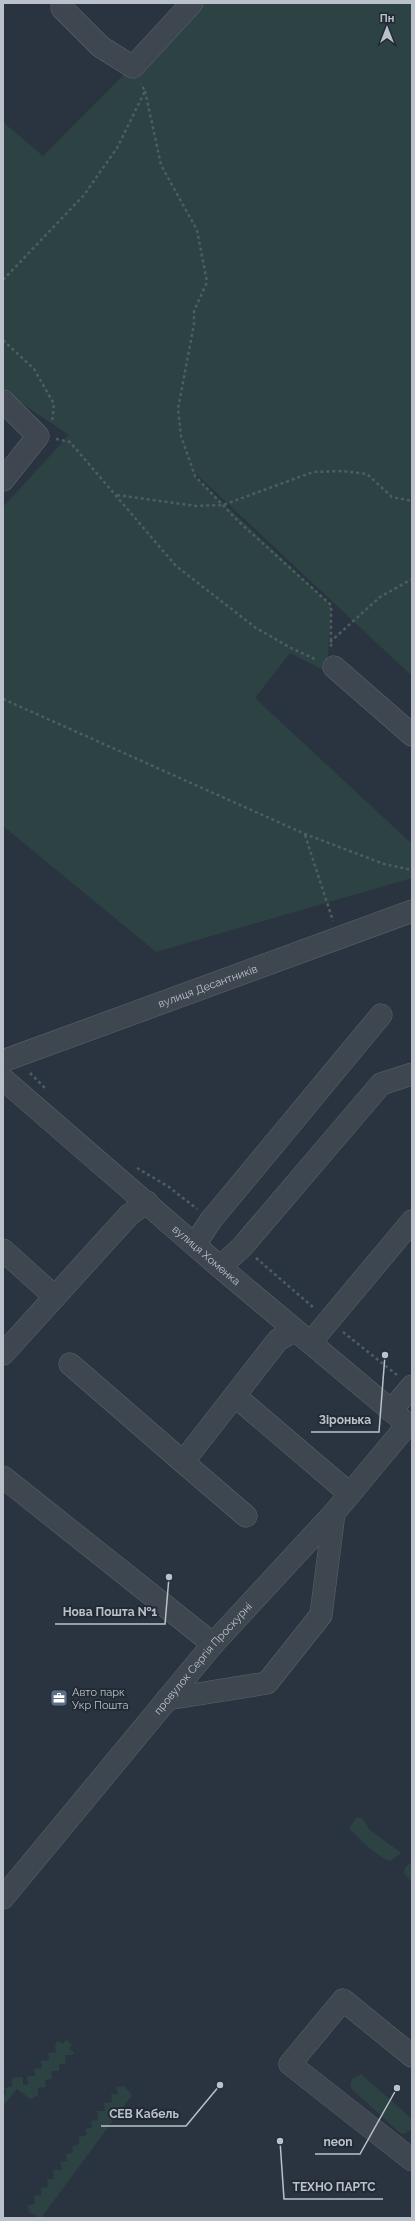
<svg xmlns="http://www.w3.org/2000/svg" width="415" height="2221" font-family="Raleway,sans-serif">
  <rect width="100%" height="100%" fill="#2a3440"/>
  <path fill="#2d4242" d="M 195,3 L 412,3 L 412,676 L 196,474 L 195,476 L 331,605 L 327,672 L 290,653 L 255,698 L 412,844 L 412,878 L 156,952 L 3,826 L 3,507 L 69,435 L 3,391 L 3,122 L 43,156 Z
    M 357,1817 L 363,1819 L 370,1830 L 400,1852 L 400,1854 L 390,1861 C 374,1855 361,1840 349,1828 Z
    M 411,1863 L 412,1863 L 412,1883 L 404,1873 L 405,1867 Z
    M 66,2040 L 72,2044 L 69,2048 L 74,2053 L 72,2055 L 66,2055 L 65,2064 L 59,2064 L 59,2071 L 51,2071 L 52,2079 L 45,2080 L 46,2087 L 38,2088 L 38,2095 L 30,2099 L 17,2089 L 3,2106 L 3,2095 L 6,2094 L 5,2088 L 12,2086 L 12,2078 L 23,2077 L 23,2085 L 28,2084 L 27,2076 L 35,2076 L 35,2069 L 42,2068 L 41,2061 L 49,2060 L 48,2053 L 56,2052 L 55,2045 L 58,2041 L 63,2044 Z
    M 361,2074 L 411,2118 L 412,2128 L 406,2133 L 402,2134 L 399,2132 L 353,2090 L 350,2086 L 352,2079 Z
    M 124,2086 L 132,2095 L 41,2218 L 29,2212 L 28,2205 L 35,2204 L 34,2196 L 41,2195 L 41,2188 L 48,2187 L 47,2179 L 54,2179 L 53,2170 L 62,2170 L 60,2162 L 67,2161 L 66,2154 L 73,2153 L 72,2146 L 79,2144 L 79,2137 L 87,2135 L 85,2129 L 92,2128 L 91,2121 L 98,2120 L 97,2111 L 105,2111 L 104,2103 L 112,2102 L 111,2094 L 118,2094 L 116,2087 Z"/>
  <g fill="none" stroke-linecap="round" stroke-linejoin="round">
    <g stroke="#5c646d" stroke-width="23">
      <g id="minor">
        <path d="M 62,8 L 101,47 L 133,67 L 192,3"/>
        <path d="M 3,401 L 38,436 L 3,480"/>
        <path d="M 334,667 L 412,735"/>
        <path id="s1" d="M 3,1061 L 412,911"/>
        <path id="s2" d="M 3,1079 L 220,1267 L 412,1428"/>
        <path d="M 195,1244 L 211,1220 L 381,1015"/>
        <path d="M 3,1250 L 55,1297"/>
        <path d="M 220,1267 L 242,1247 L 381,1084 L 412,1074"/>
        <path d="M 311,1342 L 412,1221"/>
        <path d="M 3,1354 L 129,1215 L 147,1202"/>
        <path d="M 70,1364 L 183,1462 L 278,1340 L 295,1330"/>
        <path d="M 235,1396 L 350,1494"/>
        <path d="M 391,1411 L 412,1386"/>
        <path d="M 183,1462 L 246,1516"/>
        <path d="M 3,1477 L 213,1644"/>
        <path d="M 167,1699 L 267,1683 L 321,1615 L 334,1513"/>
        <path id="s3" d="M 3,1898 L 213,1644 L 334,1513 L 408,1424"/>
        <path d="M 412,2056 L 343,2000 L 290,2064 L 412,2160"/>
      </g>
    </g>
    <path stroke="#4c5e60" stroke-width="2.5" stroke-dasharray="3 3" stroke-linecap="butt" d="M 145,91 L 161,165 L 197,230 L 207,282 L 194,311 L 194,324 L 178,409 L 181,436 L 195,476 L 237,520 L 331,605 L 331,649
      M 3,280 L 84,195 L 117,148 L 145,91 L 141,84
      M 3,340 L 34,369 L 54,404 L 52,423
      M 56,439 L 70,442 L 176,566 L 256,628 L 291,648 L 317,660
      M 117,495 L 196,506 L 223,505 L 313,472 L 342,471 L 367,474 L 392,497 L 412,501
      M 330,642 L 380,597 L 412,579
      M 3,699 L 305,834 L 384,864 L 412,870
      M 305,835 L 333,921
      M 30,1073 L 46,1089
      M 137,1168 L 169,1187 L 197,1209
      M 256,1258 L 314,1308
      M 343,1332 L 397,1375"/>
    <use href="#minor" stroke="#3e4650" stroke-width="22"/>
  </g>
  <defs>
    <g id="office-square" transform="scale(0.9)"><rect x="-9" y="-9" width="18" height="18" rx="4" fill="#5c6f8a" stroke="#222b35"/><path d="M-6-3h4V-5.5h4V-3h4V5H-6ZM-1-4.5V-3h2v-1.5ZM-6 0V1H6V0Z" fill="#fff"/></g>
  </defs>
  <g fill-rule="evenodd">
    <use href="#office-square" x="59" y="1698"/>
  </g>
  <g text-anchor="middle" stroke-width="4" stroke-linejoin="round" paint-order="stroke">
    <g font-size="11" fill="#bbc1ca" stroke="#222b35">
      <text dy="4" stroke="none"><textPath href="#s1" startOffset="218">вулиця Десантників</textPath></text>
      <text dy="4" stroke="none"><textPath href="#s2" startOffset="269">вулиця Хоменка</textPath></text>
      <text dy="4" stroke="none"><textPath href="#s3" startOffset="312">провулок Сергія Проскурні</textPath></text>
    </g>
    <g font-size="11" fill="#bbc1ca" stroke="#222b35" text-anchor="start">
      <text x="72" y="1696">Авто парк<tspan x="72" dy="13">Укр Пошта</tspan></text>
    </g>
  </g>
  <path fill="none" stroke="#bbc1ca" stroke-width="1.5" d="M385 1355L379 1432H311M169 1577L165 1624H55M220 2085L186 2126H101M397 2088L360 2154H315M280 2141L284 2199H383"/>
  <g fill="#bbc1ca" stroke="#222b35" stroke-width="1.5">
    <circle cx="385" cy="1355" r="4"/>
    <circle cx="169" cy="1577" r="4"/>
    <circle cx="220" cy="2085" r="4"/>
    <circle cx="397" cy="2088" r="4"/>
    <circle cx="280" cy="2141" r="4"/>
  </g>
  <g font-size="12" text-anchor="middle" font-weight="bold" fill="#bbc1ca" stroke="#222b35" stroke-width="4" stroke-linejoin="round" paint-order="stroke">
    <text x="345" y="1424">Зіронька</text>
    <text x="110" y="1616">Нова Пошта №1</text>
    <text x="144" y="2118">СЕВ Кабель</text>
    <text x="338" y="2146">neon</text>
    <text x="334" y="2191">ТЕХНО ПАРТС</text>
  </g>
  <rect width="415" height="2221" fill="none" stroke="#bbc1ca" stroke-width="8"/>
  <g transform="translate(387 28)" stroke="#222b35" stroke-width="3" paint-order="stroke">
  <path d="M0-3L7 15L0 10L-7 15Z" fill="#bbc1ca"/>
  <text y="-6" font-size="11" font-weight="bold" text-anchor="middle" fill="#bbc1ca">Пн</text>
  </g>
</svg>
